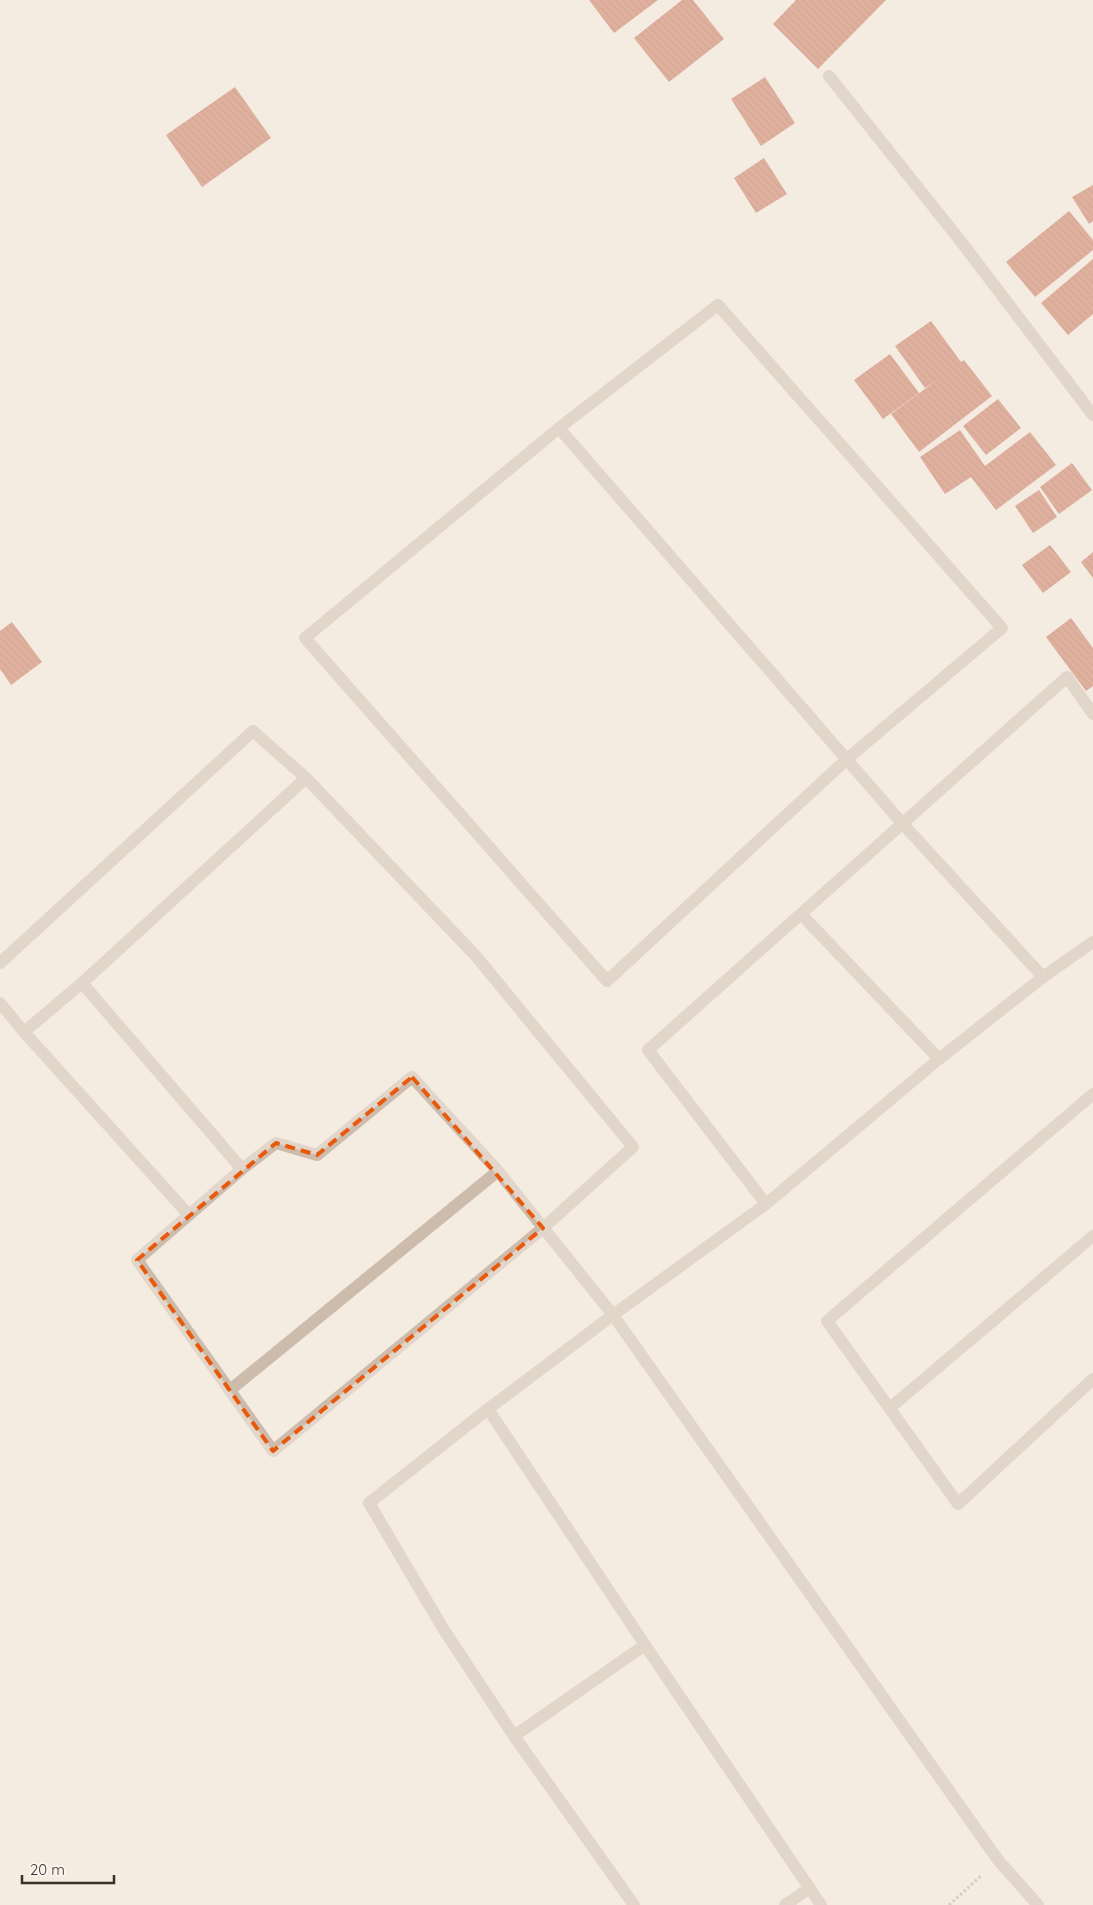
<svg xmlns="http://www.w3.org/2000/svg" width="1093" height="1905" font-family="Quicksand,sans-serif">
  <defs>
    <pattern id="building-back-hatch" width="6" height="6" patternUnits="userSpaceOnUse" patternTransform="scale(1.25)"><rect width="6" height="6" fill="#c8694b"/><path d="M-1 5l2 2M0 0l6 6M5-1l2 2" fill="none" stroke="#a4573f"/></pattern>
  </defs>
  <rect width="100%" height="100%" fill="#f4ebe1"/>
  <path fill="url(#building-back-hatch)" d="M 589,0 L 658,0 L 614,33 Z
    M 682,0 L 693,0 L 724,39 L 669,82 L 634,38 Z
    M 796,0 L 886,0 L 818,69 L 773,24 Z
    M 765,77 L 795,123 L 761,146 L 731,99 Z
    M 235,87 L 271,138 L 202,187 L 166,135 Z
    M 764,158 L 787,194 L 756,213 L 734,178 Z
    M 1093,185 L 1093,221 L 1089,224 L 1072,197 Z
    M 1069,211 L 1093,240 L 1093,250 L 1035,297 L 1006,262 Z
    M 1093,259 L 1093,314 L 1068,335 L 1041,303 Z
    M 931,321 L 961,362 L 964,360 L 992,396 L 919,452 L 891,414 L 937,380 L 925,388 L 895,346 Z
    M 890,354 L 919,393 L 883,419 L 854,380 Z
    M 998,399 L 1021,428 L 986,455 L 963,426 Z
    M 960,430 L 985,466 L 1030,432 L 1056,465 L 996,510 L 971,477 L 945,494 L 920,457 Z
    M 1072,463 L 1092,490 L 1059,514 L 1040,487 Z
    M 1039,490 L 1057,517 L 1033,533 L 1015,506 Z
    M 1050,545 L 1071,572 L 1043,593 L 1022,565 Z
    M 1093,552 L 1093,578 L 1081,562 Z
    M 1071,618 L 1093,648 L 1093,686 L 1086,691 L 1046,637 Z
    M 12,622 L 42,662 L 11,685 L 0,669 L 0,631 Z"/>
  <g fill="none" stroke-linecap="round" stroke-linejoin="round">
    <path stroke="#b9a596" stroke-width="3" stroke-dasharray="2.5 2.5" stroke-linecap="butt" d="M 949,1905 L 982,1875"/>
    <path stroke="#cdbbac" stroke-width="12" d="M 82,983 L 242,1169
      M 24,1032 L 82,983 L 306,778
      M 890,1408 L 1093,1236"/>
    <path stroke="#cdbbac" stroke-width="12" d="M 829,76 L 959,239 L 1093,415
      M 718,305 L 1002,628 L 847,759 L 607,981 L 305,638 L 559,428 Z
      M 559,428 L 902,823 L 1043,977
      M 801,914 L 939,1059
      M 0,963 L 253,731 L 306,778 L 475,955 L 633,1147 L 543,1228 L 273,1451 L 137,1260 L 242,1169 L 276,1143 L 317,1155 L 412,1077 L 498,1171 L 613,1315 L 998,1860 L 1038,1905
      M 0,1003 L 24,1032 L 189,1215
      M 1093,1094 L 827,1321 L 958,1504 L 1093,1379
      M 766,1204 L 648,1050 L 1067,677 L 1093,714
      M 230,1390 L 498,1171
      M 488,1409 L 645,1645 L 821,1905
      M 514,1736 L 645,1645
      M 634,1905 L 514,1736 L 444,1630 L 369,1503 L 488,1409 L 613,1315 L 766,1204 L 939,1059 L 1043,977 L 1093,942
      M 785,1905 L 810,1888"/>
  </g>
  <path d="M0 0H1093V1905H0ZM 412,1077 L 543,1228 L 273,1451 L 137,1260 L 276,1143 L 317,1155 Z" fill="#f4ebe1" fill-opacity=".55" fill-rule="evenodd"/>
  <path fill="none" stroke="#e8590c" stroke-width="4" stroke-dasharray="10 6" stroke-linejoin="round" d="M 412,1077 L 543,1228 L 273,1451 L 137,1260 L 276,1143 L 317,1155 Z"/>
  <path d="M22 1875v8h92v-8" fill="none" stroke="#3b302b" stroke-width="2.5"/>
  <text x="30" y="1875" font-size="15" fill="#3b302b" stroke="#fbf5ee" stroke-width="4" paint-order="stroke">20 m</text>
</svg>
